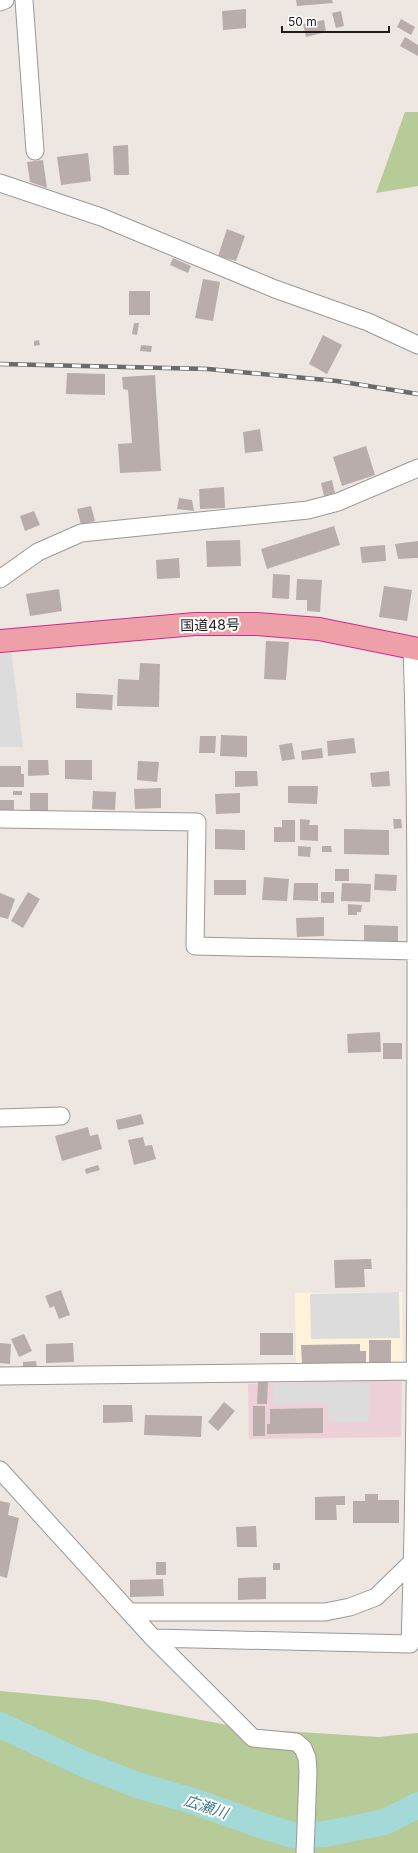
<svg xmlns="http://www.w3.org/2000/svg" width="418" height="1853" font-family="Inter,'Noto Sans JP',sans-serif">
  <rect width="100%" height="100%" fill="#ede6e1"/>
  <path fill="#eed1d8" d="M 402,1380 L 401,1437 L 249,1439 L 248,1384 Z"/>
  <path fill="#fef3da" d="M 402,1292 L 403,1367 L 296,1368 L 295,1293 Z"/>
  <path fill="#b6cb97" d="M 405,112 L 418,112 L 418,186 L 376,193 Z
    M 0,1691 L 97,1700 L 248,1729 L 379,1737 L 418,1733 L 418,1853 L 0,1853 Z"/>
  <path fill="#dcdcdc" d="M 11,650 L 23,747 L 0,747 L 0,651 Z
    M 399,1292 L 400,1338 L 311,1339 L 310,1294 Z
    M 369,1383 L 369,1422 L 328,1423 L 328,1403 L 273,1404 L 273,1385 Z"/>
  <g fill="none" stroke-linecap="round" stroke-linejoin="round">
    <path stroke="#a3d9d6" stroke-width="26" d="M 0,1725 L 86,1765 L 137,1785 L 196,1802 L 263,1826 L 293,1835 L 324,1834 L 385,1822 L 418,1805"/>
  </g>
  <path fill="#b9adab" d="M 296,0 L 332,0 L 333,3 L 297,6 Z
    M 246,9 L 246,28 L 223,30 L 222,11 Z
    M 341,11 L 344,26 L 336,28 L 332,13 Z
    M 401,19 L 415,27 L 411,35 L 397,27 Z
    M 324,20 L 326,32 L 306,37 L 303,24 Z
    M 405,37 L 418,45 L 418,56 L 400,46 Z
    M 128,145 L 129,175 L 114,175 L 113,146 Z
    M 88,153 L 91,181 L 61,185 L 57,157 Z
    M 43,160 L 47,188 L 30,182 L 27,162 Z
    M 227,229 L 245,236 L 236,261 L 218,256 Z
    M 173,258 L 191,266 L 188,273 L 170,265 Z
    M 203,279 L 220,282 L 213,321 L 195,318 Z
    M 129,291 L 150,291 L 150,315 L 129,315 Z
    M 134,323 L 139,323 L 137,335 L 132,334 Z
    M 323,335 L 342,345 L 327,374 L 309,364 Z
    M 39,340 L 40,345 L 34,346 L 34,341 Z
    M 141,345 L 152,346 L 151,352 L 140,351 Z
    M 67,373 L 105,374 L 105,395 L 66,394 Z
    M 155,375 L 161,471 L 120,473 L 118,444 L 132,443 L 128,390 L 123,389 L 122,377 Z
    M 260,429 L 263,451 L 245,453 L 243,432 Z
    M 366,446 L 375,475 L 342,486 L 333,457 Z
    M 332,480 L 335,493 L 324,496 L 321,483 Z
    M 224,487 L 225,508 L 200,509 L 199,489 Z
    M 179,498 L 192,500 L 194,511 L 177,509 Z
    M 91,506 L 95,521 L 81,525 L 77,509 Z
    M 34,511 L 40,525 L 25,531 L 20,516 Z
    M 334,526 L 340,545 L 267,569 L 261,549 Z
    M 240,540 L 241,566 L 207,567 L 206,541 Z
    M 418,541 L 418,558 L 398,559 L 395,544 Z
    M 385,545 L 386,561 L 362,563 L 360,547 Z
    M 179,558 L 180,578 L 157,579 L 156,560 Z
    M 273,574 L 290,575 L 289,599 L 272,598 Z
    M 297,579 L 322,580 L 320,612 L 307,611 L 307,600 L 296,600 Z
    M 384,586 L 412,590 L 407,621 L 379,617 Z
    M 59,589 L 62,611 L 30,616 L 26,594 Z
    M 266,641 L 289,642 L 286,680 L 264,679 Z
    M 140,663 L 160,664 L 159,707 L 117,706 L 118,679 L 139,680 Z
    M 76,693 L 113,695 L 112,710 L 76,708 Z
    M 221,735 L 247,736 L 247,757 L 220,756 Z
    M 200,736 L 216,736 L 215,753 L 199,753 Z
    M 354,738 L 356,753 L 328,756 L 327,741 Z
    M 292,743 L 295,759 L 282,761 L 279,745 Z
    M 322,748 L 323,758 L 302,760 L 301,751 Z
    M 28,760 L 48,760 L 49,775 L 28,776 Z
    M 65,760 L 92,760 L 92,780 L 65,779 Z
    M 138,761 L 159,762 L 157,782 L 137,780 Z
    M 0,766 L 21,766 L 21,774 L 24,774 L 24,787 L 0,787 Z
    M 235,771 L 257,771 L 258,786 L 235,787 Z
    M 389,771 L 390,786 L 372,787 L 370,773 Z
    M 288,786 L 318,786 L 317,804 L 288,803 Z
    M 161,788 L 161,808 L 135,809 L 134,789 Z
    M 13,791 L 22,791 L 22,795 L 13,795 Z
    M 93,791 L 116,792 L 115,810 L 92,809 Z
    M 30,793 L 48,793 L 48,812 L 30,812 Z
    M 240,793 L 240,813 L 216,814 L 215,794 Z
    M 0,800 L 14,800 L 14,812 L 0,812 Z
    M 300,819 L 310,820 L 309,825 L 318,825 L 318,841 L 300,840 Z
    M 393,819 L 401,819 L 402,828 L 394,829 Z
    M 282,820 L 295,820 L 295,842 L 274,842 L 274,827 L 282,827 Z
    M 215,829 L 245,830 L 245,850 L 215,849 Z
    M 344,829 L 389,830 L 389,855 L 344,854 Z
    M 298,846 L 311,847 L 310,857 L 298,856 Z
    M 322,846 L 331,846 L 332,852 L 322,852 Z
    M 335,869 L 349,869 L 349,881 L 335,881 Z
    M 375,874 L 397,875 L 396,891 L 374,890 Z
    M 264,877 L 289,879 L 287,901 L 262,900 Z
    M 214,880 L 246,880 L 246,895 L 214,895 Z
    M 294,883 L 318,883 L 318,901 L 293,900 Z
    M 342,883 L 371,884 L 370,902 L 341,901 Z
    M 28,892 L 40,899 L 23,928 L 11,921 Z
    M 321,892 L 334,892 L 334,903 L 321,903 Z
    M 0,893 L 15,899 L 8,919 L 0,917 Z
    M 348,904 L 362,905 L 361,912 L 357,912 L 357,915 L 348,915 Z
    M 324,917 L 324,936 L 297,937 L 296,918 Z
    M 364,925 L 398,926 L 398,944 L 364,943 Z
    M 380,1032 L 381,1052 L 348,1053 L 347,1034 Z
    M 383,1043 L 402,1043 L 402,1059 L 383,1059 Z
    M 141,1114 L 144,1124 L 118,1130 L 116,1120 Z
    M 88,1127 L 90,1136 L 98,1134 L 102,1149 L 62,1161 L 55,1136 Z
    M 143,1137 L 145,1146 L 152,1145 L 156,1159 L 134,1165 L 128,1140 Z
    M 98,1165 L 100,1170 L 86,1174 L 85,1169 Z
    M 371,1259 L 372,1269 L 364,1269 L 365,1287 L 335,1288 L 334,1260 Z
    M 61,1290 L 70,1315 L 59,1319 L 54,1306 L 50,1308 L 45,1296 Z
    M 260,1333 L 293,1333 L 293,1355 L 260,1355 Z
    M 24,1334 L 32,1351 L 19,1357 L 11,1339 Z
    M 369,1340 L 391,1340 L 391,1363 L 369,1364 Z
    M 0,1343 L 11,1344 L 10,1364 L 0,1363 Z
    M 73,1343 L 74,1362 L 46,1363 L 46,1344 Z
    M 360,1344 L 360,1351 L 366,1351 L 366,1363 L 302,1364 L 301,1345 Z
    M 36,1361 L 37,1369 L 23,1370 L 23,1362 Z
    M 258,1382 L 268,1382 L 267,1404 L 257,1404 Z
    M 224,1402 L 235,1411 L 218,1431 L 208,1422 Z
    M 103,1405 L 132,1405 L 133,1422 L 103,1423 Z
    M 253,1406 L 265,1406 L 265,1436 L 253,1436 Z
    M 323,1408 L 323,1433 L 267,1434 L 267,1424 L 270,1424 L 270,1409 Z
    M 145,1415 L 202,1416 L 201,1437 L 144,1435 Z
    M 365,1494 L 378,1494 L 378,1500 L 399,1500 L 399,1523 L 353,1523 L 353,1501 L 365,1501 Z
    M 345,1496 L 345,1505 L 336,1505 L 337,1520 L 315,1520 L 315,1497 Z
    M 0,1501 L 10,1503 L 8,1515 L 19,1518 L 7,1578 L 0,1576 Z
    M 256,1526 L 257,1547 L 237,1547 L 236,1527 Z
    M 156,1562 L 166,1562 L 166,1575 L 156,1575 Z
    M 273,1563 L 280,1563 L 280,1570 L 273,1570 Z
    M 266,1577 L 266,1599 L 238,1600 L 238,1578 Z
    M 163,1579 L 164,1596 L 130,1597 L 130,1580 Z"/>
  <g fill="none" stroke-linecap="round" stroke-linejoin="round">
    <g stroke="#999" stroke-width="19">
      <path id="minor" d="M 24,0 L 35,151
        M 0,2 L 5,0
        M 0,183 L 101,217 L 275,289 L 368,322 L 418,345
        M 0,579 L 38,552 L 81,533 L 308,510 L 338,502 L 418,468
        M 0,819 L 197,822 L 195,946 L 416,951
        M 0,1118 L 61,1116
        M 0,1376 L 418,1371
        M 0,1470 L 153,1638 L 253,1738 L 296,1742 L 303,1748 L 307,1758 L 308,1772 L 305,1853
        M 129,1612 L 325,1612 L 350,1607 L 376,1597 L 413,1561
        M 153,1638 L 410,1644 C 416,1462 416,1280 416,1098 C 416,948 417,797 412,647"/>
    </g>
    <g stroke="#cf2a93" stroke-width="24">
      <path id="trunk" d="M 0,641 L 195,624 L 257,624 L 319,629 L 418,649"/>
    </g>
    <use href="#minor" stroke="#fff" stroke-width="17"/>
    <use href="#trunk" stroke="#eda0a8" stroke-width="22"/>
    <g stroke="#6a6a6a" stroke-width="4.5">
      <path id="rail" d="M 0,364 L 208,369 L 337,381 L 418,394"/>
    </g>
    <use href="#rail" stroke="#fff" stroke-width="3" stroke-dasharray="9" stroke-linecap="butt"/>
  </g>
  <g text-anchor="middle" stroke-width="4" stroke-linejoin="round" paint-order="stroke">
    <g font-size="14" fill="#1c1c1c" stroke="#fff">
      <text transform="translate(210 625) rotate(-1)" y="5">国道48号</text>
    </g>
    <g font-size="15" font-style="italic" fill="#407a89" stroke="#fff">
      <text transform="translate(206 1807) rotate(18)" y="5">広瀬川</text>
    </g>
  </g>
  <path d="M282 26v6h107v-6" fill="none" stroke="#1c1c1c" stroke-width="2"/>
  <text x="288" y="26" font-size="12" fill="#1c1c1c" stroke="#ffffff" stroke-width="3" paint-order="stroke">50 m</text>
</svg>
